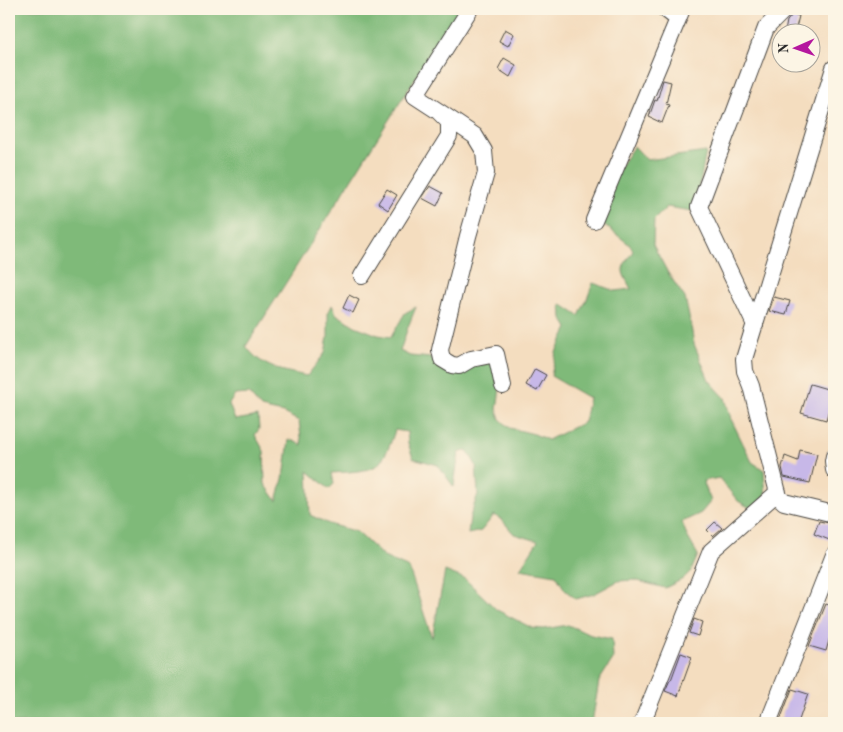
<svg xmlns="http://www.w3.org/2000/svg" width="843" height="732" font-family="'Old Standard TT',serif">
  <rect width="100%" height="100%" fill="#fcf5e5"/>
  <filter id="ink" filterUnits="userSpaceOnUse"><feTurbulence type="fractalNoise" baseFrequency=".02" numOctaves="2"/><feDisplacementMap in="SourceGraphic" scale="10" xChannelSelector="R" yChannelSelector="G"/><feConvolveMatrix kernelMatrix="1 2 1 2 8 2 1 2 1" color-interpolation-filters="sRGB"/></filter>
  <filter id="wash" filterUnits="userSpaceOnUse"><feTurbulence type="fractalNoise" baseFrequency=".0096" numOctaves="4" result="noise"/><feDisplacementMap in="SourceGraphic" scale="20" xChannelSelector="R" yChannelSelector="G"/><feGaussianBlur stdDeviation="1.12" result="paint"/><feColorMatrix in="noise" values="0 0 0 0 0 0 0 0 0 0 0 0 0 0 0 0 0 1.4 0 .05"/><feComposite in="paint" operator="in"/></filter>
  <g filter="url(#wash)">
    <rect width="100%" height="100%" fill="#f4ddbf"/>
    <path fill="#7fba79" stroke="#557252" fill-rule="evenodd" d="M 9,9 L 459,9 L 246,346 C 261,368 283,371 307,376 L 325,353 L 328,337 L 328,313 L 332,305 L 336,314 L 355,326 L 378,335 L 391,337 L 405,313 L 416,307 L 408,327 L 400,351 L 410,356 L 431,358 L 447,368 L 468,367 L 493,362 L 500,388 L 497,409 L 500,419 L 510,428 L 534,434 L 548,440 L 584,422 L 589,398 L 551,376 L 556,352 L 568,328 L 562,318 L 561,304 L 579,316 L 587,299 L 593,283 L 615,291 L 631,289 C 620,268 620,271 633,251 L 630,245 L 589,213 L 597,199 L 634,146 L 647,160 L 706,152 L 700,183 L 692,211 L 667,207 L 654,220 L 653,245 L 668,273 L 685,298 L 691,326 L 694,344 L 709,380 L 725,398 L 731,419 L 752,462 L 764,470 L 766,497 L 752,509 L 738,501 L 719,478 L 703,481 L 711,501 L 701,513 L 682,522 L 687,536 L 698,555 L 691,571 L 683,579 L 665,588 L 634,580 L 618,581 L 594,594 L 576,599 L 565,590 L 556,575 L 520,569 L 538,541 L 514,534 L 502,520 L 494,515 L 481,531 L 468,534 L 470,517 L 478,494 L 476,465 L 467,450 L 459,453 L 455,478 L 454,487 L 438,465 L 413,458 L 408,443 L 407,432 L 395,430 C 392,440 385,460 376,466 C 366,472 344,472 332,473 L 334,484 L 329,489 L 308,471 L 310,515 L 329,524 L 357,532 L 384,557 L 409,568 L 432,638 L 445,571 L 465,579 L 497,610 L 532,628 L 544,629 L 568,625 L 591,635 L 612,639 L 613,659 L 599,681 L 592,723 L 9,723 ZM 249,394 L 261,408 L 283,413 L 299,421 L 302,445 L 289,439 L 285,471 L 277,501 L 265,484 L 264,451 L 255,435 L 259,429 L 258,416 L 235,420 L 229,404 L 235,395 Z"/>
    <g id="blocks">
      <path fill="#c7b8e8" d="M 793,14 L 799,16 L 795,32 L 785,32 L 787,21 Z
        M 505,29 L 514,34 L 508,46 L 499,41 Z
        M 504,58 L 516,65 L 510,77 L 498,69 Z
        M 663,80 L 671,82 L 666,104 L 669,105 L 662,123 L 649,117 L 655,100 L 657,101 Z
        M 430,186 L 443,193 L 437,206 L 422,198 Z
        M 387,189 L 397,195 L 388,210 L 378,203 Z
        M 349,295 L 359,300 L 353,313 L 343,308 Z
        M 774,297 L 790,301 L 786,315 L 769,311 Z
        M 535,369 L 546,375 L 537,391 L 526,385 Z
        M 810,384 L 834,391 L 826,420 L 801,413 Z
        M 800,450 L 817,454 L 810,483 L 784,477 L 782,467 L 785,456 L 798,461 Z
        M 819,521 L 834,524 L 834,535 L 832,541 L 814,534 Z
        M 715,522 L 722,528 L 713,536 L 707,530 Z
        M 826,604 L 834,607 L 834,623 L 826,651 L 809,646 Z
        M 694,619 L 702,622 L 698,636 L 689,633 Z
        M 681,653 L 692,657 L 678,696 L 665,691 L 670,680 L 671,680 Z
        M 792,689 L 808,694 L 798,723 L 779,723 Z"/>
    </g>
  </g>
  <g filter="url(#ink)">
    <use href="#blocks" fill-opacity="0" stroke="#494641" stroke-width="1"/>
    <g fill="none" stroke-linecap="round" stroke-linejoin="round">
      <g stroke="#494641" stroke-width="18">
        <path id="minor" d="M 665,9 L 678,19
          M 834,68 L 744,359 L 745,371 L 751,386 L 779,497 L 784,502 L 834,514
          M 438,111 L 475,136 L 484,151 L 486,173 L 468,236 L 440,350 L 442,359 L 452,365 L 459,366 L 471,359 L 496,354 L 503,386
          M 594,220 L 678,19 L 682,9
          M 362,276 L 449,136 L 449,122 L 438,111 L 415,96 L 470,9
          M 755,325 L 699,207 L 766,28 L 785,9
          M 834,456 L 833,461 L 834,470
          M 642,723 L 711,551 L 778,492
          M 768,723 L 834,555"/>
      </g>
      <use href="#minor" stroke="#fff" stroke-width="16"/>
    </g>
  </g>
  <rect width="843" height="732" fill="none" stroke="#fcf5e5" stroke-width="30"/>
  <g transform="translate(796 48) rotate(268)"><circle r="24" fill="#fcf5e5" stroke="#a8a49b"/>
  <path d="M0-4L9 19L0 12L-9 19Z" fill="#b5179e"/>
  <text y="-8" font-size="14" font-weight="bold" text-anchor="middle" fill="#2b2b2b">N</text>
  </g>
</svg>
